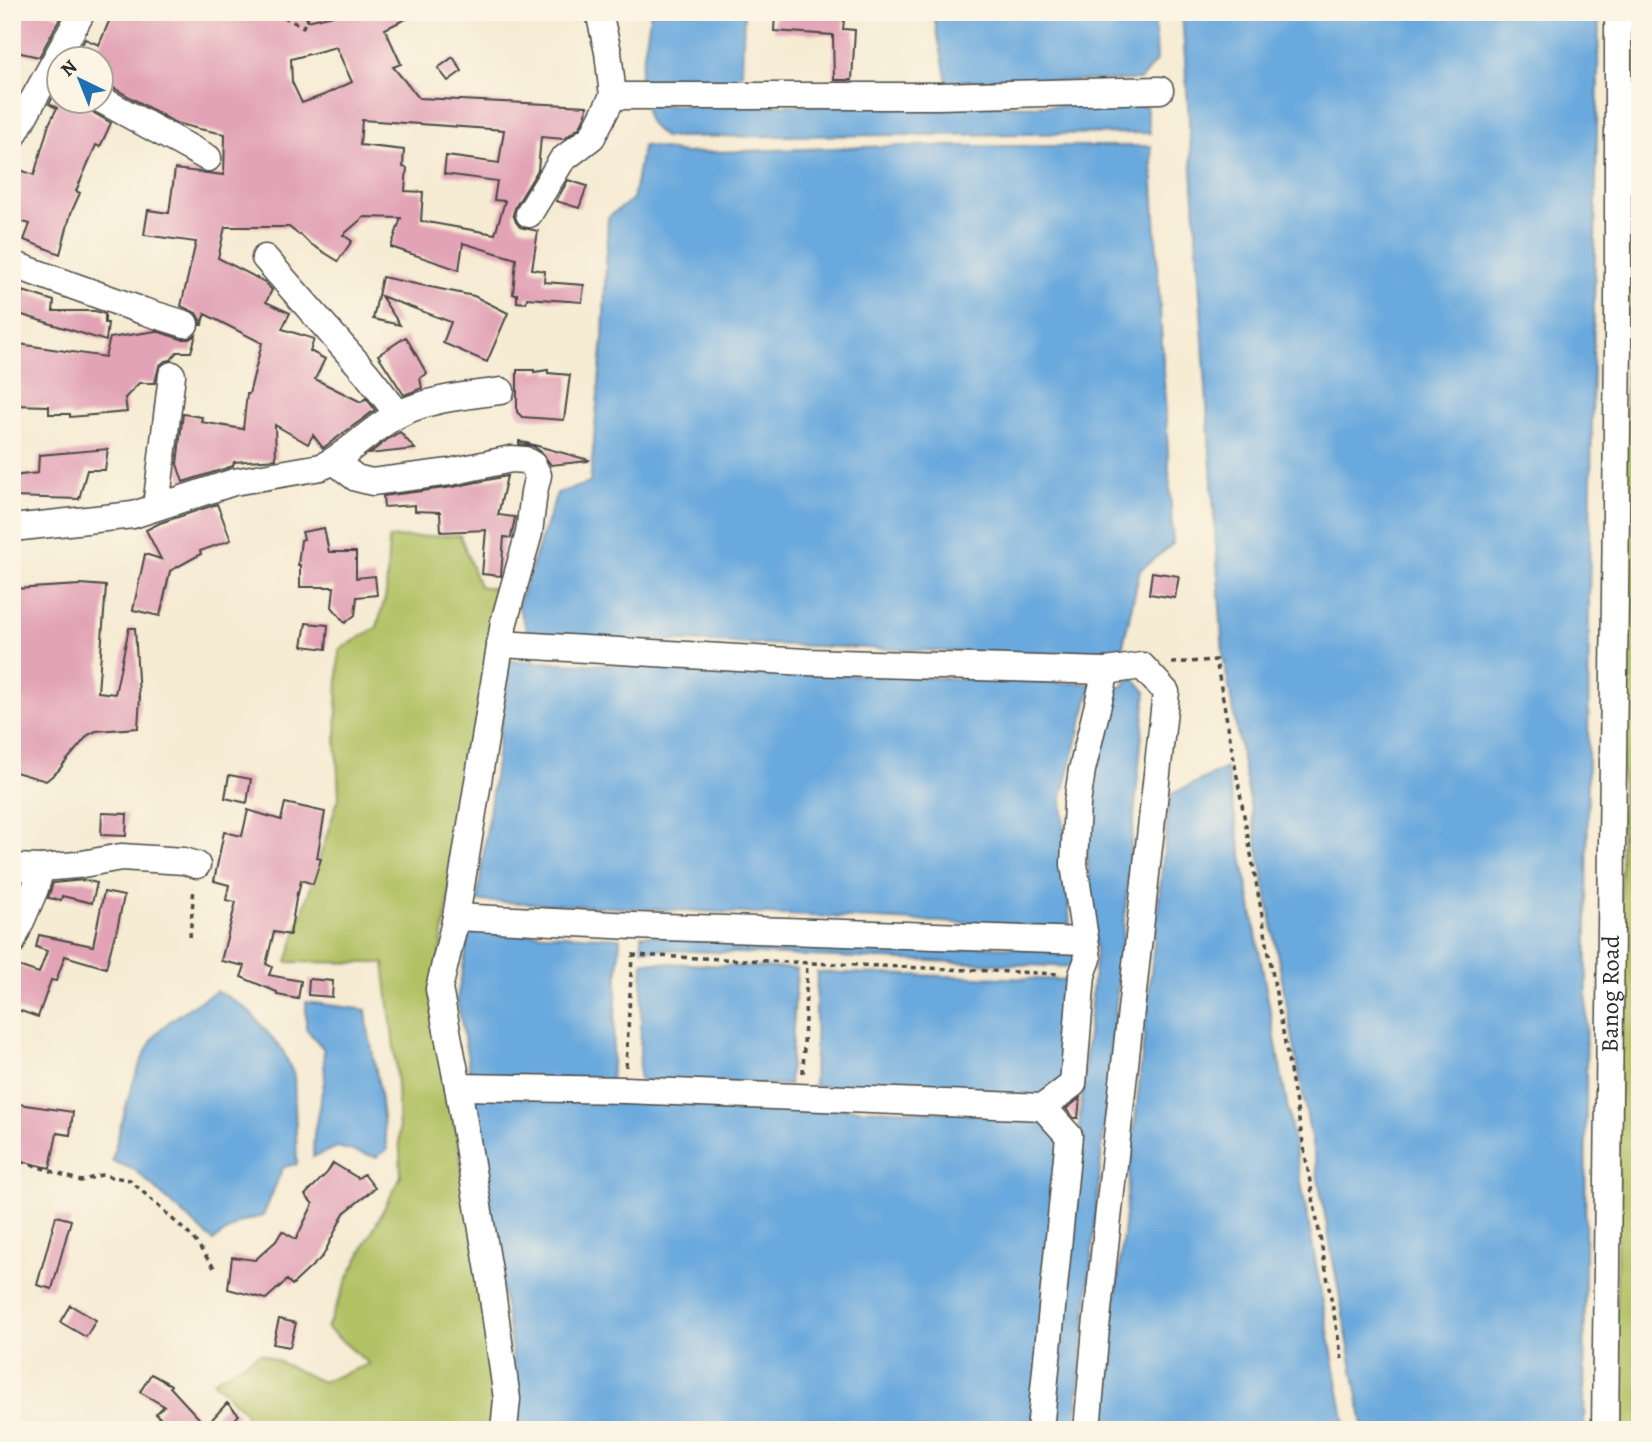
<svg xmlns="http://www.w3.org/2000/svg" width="1652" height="1442" font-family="Alegreya,serif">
  <rect width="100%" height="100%" fill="#fcf5e5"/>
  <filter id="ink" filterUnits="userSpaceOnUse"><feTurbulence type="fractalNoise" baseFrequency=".0143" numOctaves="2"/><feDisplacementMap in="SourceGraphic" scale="14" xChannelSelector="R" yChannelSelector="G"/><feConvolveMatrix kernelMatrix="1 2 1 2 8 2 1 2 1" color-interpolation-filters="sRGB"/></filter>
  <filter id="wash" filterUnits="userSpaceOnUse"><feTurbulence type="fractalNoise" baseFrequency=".00686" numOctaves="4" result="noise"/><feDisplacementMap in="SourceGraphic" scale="28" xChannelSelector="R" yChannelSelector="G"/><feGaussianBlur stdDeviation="1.57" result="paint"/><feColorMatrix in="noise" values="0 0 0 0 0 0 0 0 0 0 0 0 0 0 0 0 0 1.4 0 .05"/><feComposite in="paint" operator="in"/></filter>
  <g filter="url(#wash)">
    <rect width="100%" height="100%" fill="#f6ebd3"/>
    <path fill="#b1c164" stroke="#6e7648" stroke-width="2" d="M 1630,12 L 1640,12 L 1640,1430 L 1615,1430 Z
      M 460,535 L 479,586 L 498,589 L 434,990 L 496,1386 L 492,1430 L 244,1430 L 246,1413 L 213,1381 L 261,1353 L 322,1382 L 369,1364 L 327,1328 L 349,1276 L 401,1176 L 396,1065 L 384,963 L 287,962 L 339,796 L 336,736 L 339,650 L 377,627 L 386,594 L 389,538 Z"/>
    <path fill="#6ba9dd" stroke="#4b6a84" stroke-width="2" d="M 651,12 L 744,12 L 742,73 L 715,90 L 652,86 L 640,77 Z
      M 933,12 L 1154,12 L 1157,60 L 1140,80 L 947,82 Z
      M 1182,12 L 1599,12 L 1589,599 L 1584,1430 L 1364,1430 L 1223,655 Z
      M 645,105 L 1146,106 L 1150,133 L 664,137 C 651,126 647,123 645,105 Z
      M 643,145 L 683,153 L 893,146 L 1151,146 L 1173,544 L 1140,570 L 1120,658 L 529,635 L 518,606 L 557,493 L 590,483 L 603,337 L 608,217 L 633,199 Z
      M 510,661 L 1092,684 L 1062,797 L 1070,928 L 477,901 Z
      M 1133,677 L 1146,692 L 1075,1430 L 1050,1430 L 1096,950 L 1082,804 L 1116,691 Z
      M 1226,768 L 1346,1430 L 1102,1430 L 1170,795 Z
      M 470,930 L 620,938 L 611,1081 L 471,1076 L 457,999 Z
      M 641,935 L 1078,950 L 1076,967 L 642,949 Z
      M 643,962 L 797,969 L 789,1085 L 639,1080 Z
      M 817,972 L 1070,980 L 1063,1080 L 1037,1099 L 814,1086 Z
      M 216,991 L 229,997 L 249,1011 L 282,1049 L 294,1075 L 297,1164 L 283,1167 L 263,1216 L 240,1222 L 213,1241 L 135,1170 L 112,1161 C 121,1125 136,1053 162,1028 C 178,1013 198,1003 216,991 Z
      M 306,1002 L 366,1010 L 368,1029 L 379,1086 L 387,1150 L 376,1157 L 337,1147 L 313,1157 L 314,1133 L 325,1077 L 323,1048 L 306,1029 Z
      M 473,1096 L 1037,1115 L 1062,1144 L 1034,1430 L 519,1430 L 515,1372 Z"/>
    <g id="blocks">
      <path fill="#e2a3b6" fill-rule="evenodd" d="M 12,12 L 48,12 L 61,17 L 39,57 L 12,51 Z
        M 113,12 L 307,12 L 307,21 L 347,12 L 420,12 L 385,29 L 401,64 L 393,67 L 419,98 L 587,106 L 586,114 L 580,127 L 564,139 L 541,137 L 538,170 L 516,206 L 513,214 L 516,222 L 520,227 L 538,231 L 532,269 L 545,271 L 544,282 L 584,285 L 582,302 L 527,298 L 526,303 L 517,302 L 517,294 L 513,294 L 516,259 L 463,243 L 459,270 L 391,247 L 401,218 L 364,217 L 343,235 L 352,241 L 338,261 L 309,243 L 300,234 L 299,235 L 289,227 L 225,227 L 218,258 L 265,282 L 272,290 L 266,302 L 290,313 L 282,329 L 314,339 L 310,351 L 325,359 L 315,379 L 361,402 L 366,398 L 375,410 L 323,448 L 313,435 L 308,444 L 275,425 L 276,459 L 234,462 L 233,466 L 183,482 L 177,464 L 183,414 L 202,417 L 201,422 L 243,429 L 247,394 L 249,394 L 262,343 L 205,314 L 202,325 L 200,325 L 200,320 L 196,313 L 181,306 L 196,242 L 144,235 L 148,210 L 169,213 L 175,169 L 224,175 L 225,134 L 199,129 L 176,123 L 110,86 L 102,84 L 102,60 L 74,60 L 85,39 L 99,45 ZM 336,47 L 352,82 L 324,95 L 302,103 L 292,82 L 291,59 ZM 362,120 L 504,130 L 499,163 L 446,156 L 444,174 L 497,181 L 494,200 L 505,201 L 495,234 L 421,221 L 423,192 L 405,191 L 407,168 L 403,167 L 404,150 L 360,145 Z
        M 775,12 L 845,12 L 843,29 L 855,30 L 852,80 L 834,80 L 833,35 L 774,31 Z
        M 453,57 L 462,71 L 448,81 L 438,68 Z
        M 60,85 L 60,102 L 87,102 L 89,109 L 94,113 L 111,123 L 100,147 L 96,145 L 76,191 L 80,193 L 71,213 L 60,254 L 24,240 L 30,224 L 12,219 L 12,167 L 34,175 L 49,124 L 57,108 L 49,104 Z
        M 568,180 L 587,186 L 579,208 L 556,201 Z
        M 382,277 L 474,296 L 508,313 L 487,362 L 443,343 L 451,322 L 381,296 L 400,325 L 373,319 Z
        M 23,291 L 54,301 L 53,311 L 95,311 L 105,314 L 105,323 L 108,323 L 106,341 L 16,313 Z
        M 156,331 L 181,339 L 189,339 L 196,335 L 191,352 L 177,352 L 171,360 L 165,361 L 159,366 L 155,383 L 139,383 L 125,398 L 127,412 L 70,417 L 70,414 L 49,414 L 49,406 L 12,405 L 12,343 L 105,357 L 110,338 Z
        M 406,337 L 427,374 L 420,378 L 422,388 L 404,395 L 378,355 Z
        M 517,370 L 534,370 L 534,372 L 548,370 L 548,373 L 570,375 L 564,420 L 522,417 L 517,412 Z
        M 400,432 L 415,449 L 369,454 L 388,439 Z
        M 519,441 L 589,460 L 588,461 L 551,465 L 541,452 L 533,446 L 519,444 Z
        M 108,449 L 105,470 L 87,470 L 79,499 L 12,497 L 12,476 L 38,473 L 39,455 Z
        M 507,476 L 498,515 L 515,517 L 511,538 L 504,537 L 501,576 L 482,574 L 486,530 L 441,532 L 440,512 L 415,511 L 415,505 L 384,507 L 383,496 L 453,487 Z
        M 217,504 L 231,540 L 200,551 L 201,554 L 170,571 L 160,616 L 133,610 L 145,554 L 161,559 L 146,530 L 160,523 Z
        M 324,528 L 329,552 L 356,552 L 356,578 L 375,576 L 377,595 L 357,597 L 355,615 L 345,623 L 332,607 L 334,587 L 300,587 L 300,565 L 298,565 L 301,540 L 304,539 L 302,532 Z
        M 1152,572 L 1179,576 L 1175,598 L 1149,594 Z
        M 80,584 L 106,586 L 98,692 L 115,694 L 129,628 L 135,628 L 139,697 L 140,697 L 138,728 L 96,731 L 88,735 L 58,771 L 46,781 L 12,771 L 12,605 L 14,589 L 80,585 Z
        M 306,623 L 328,625 L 326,649 L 302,646 Z
        M 229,775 L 251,779 L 247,803 L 225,798 Z
        M 285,803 L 325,812 L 317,858 L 321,859 L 313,884 L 301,880 L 298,894 L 297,893 L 290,935 L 274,932 L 266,964 L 272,967 L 269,975 L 301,981 L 298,999 L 277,995 L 277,992 L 241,977 L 245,966 L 221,961 L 236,902 L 226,900 L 229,885 L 214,881 L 224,832 L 242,836 L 248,810 L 281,820 Z
        M 102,813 L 127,814 L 126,836 L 101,835 Z
        M 84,880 L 97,883 L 92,903 L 62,896 L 61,900 L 48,898 L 53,883 Z
        M 104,892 L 124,896 L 116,934 L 115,934 L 106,968 L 65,956 L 56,981 L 51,980 L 38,1017 L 12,1008 L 12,964 L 39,973 L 47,951 L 36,947 L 39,935 L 93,946 Z
        M 309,979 L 333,981 L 332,997 L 308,995 Z
        M 1080,1098 L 1078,1118 L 1074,1118 L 1066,1109 Z
        M 12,1103 L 73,1112 L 70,1135 L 57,1133 L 50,1168 L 12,1159 Z
        M 333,1163 L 358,1178 L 364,1174 L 375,1188 L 344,1213 L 323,1256 L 292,1285 L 287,1280 L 266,1299 L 228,1289 L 232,1257 L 255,1260 L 276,1241 L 282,1231 L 296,1239 L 313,1204 L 305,1195 L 327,1173 Z
        M 56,1216 L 71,1220 L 52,1289 L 37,1285 Z
        M 70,1305 L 96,1320 L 86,1337 L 60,1322 Z
        M 279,1319 L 296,1323 L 290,1347 L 273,1344 Z
        M 151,1374 L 171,1385 L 170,1387 L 206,1426 L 227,1403 L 239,1415 L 225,1430 L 146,1430 L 160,1418 L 156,1414 L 164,1406 L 140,1392 Z"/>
    </g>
  </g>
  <g filter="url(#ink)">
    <use href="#blocks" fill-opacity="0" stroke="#494844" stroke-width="2"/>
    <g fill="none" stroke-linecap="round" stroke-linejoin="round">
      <g stroke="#494844" stroke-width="29">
        <g id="minor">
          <path d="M 613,96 L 938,96 L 1160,90"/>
          <path d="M 102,100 L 208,158"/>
          <path d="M 12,138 L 82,12"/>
          <path d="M 529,214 L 562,160 L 592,137 L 613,96 L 608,52 L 599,12"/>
          <path d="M 265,258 L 366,373 L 398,414"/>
          <path d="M 12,264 L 143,311 L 185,324"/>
          <path d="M 334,461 L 356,478 L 372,482 L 450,472 L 511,459 L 525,460 L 533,465 L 538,475 L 534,492 L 529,533 L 504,622 L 456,917 L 439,989 L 458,1087 L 490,1277 L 507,1399 L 504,1430"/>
          <path d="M 156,507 L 172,375"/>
          <path d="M 12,528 L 133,515 L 234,482 L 321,467 C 350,454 371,428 399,414 C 431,398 466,396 501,391"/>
          <path d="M 500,644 L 806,662 L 1106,671 L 1142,666 L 1166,692 L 1096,1328 L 1087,1430"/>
          <path d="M 12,867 L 41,868 L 77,865 L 121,857 L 184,861 L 197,865"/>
          <path d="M 456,917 L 633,926 L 1085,941"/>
          <path d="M 12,942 L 35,889 L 41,868"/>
          <path d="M 458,1087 L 625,1090 L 1043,1107 L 1073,1084 L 1082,975 L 1088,959 L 1074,864 L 1077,804 L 1082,770 L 1106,671"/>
          <path d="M 1040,1430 L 1069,1136 L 1043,1107"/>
          <path id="s1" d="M 1605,1430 L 1618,343 L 1618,12"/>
        </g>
      </g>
      <path stroke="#494844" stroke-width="3.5" stroke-dasharray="5 5" stroke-linecap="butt" d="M 275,12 L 303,27 L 310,12
        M 1172,663 L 1216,660 L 1342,1359
        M 190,937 L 194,887
        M 632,955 L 1060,974
        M 626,1067 L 632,956
        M 803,1073 L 807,963
        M 12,1158 L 81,1181 L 101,1175 L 130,1180 L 193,1238 L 215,1269"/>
      <use href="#minor" stroke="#fff" stroke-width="26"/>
    </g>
  </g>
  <g text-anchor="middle" stroke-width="7" stroke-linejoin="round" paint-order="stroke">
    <g font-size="24" fill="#2b2b2b" stroke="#fcf5e5">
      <text dy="8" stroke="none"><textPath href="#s1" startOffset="436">Banog Road</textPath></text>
    </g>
  </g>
  <rect width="1652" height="1442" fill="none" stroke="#fcf5e5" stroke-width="42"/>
  <g transform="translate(80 80) rotate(317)"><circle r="33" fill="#fcf5e5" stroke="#a8a49b" stroke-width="2"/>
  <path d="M0-5L12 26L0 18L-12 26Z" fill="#1f6fb2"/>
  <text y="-10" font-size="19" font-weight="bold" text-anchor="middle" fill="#2b2b2b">N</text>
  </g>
</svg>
